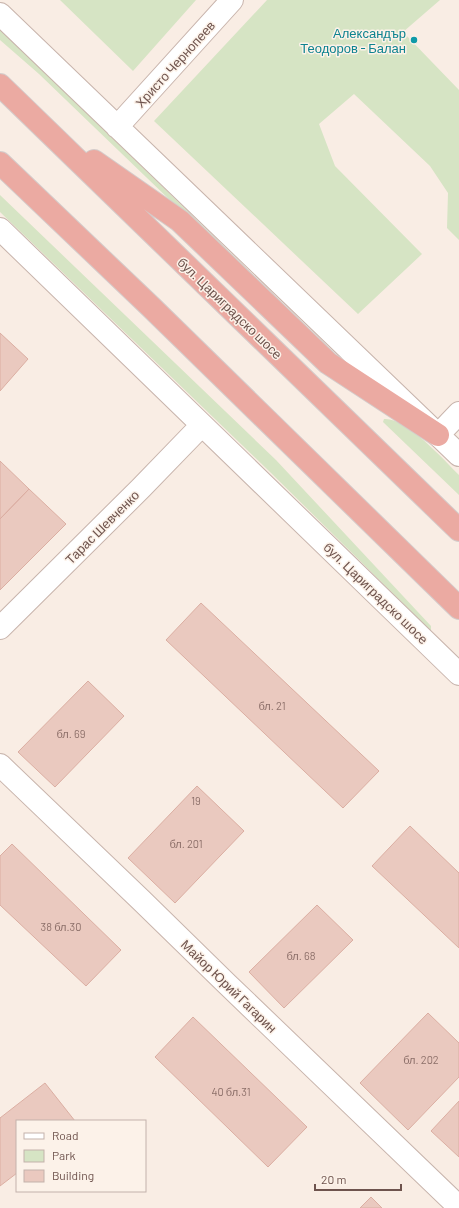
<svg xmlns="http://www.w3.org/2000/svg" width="459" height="1208" font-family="Barlow,sans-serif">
  <rect width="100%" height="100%" fill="#f9ede4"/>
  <path fill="#d6e4c4" d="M 60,0 L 196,0 L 133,71 Z
    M 267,0 L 440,0 L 403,32 L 459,90 L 459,240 L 447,228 L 448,193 L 430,166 L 354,94 L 319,124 L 335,166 L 422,254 L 358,314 L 154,121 Z
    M 0,29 L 336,355 L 336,358 L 334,358 L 39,74 L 0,40 Z
    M 0,195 L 276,460 L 431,626 L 431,631 L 270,472 L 0,212 Z
    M 384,419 C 406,417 444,460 459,475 L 459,495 L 383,422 Z"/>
  <path fill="#eac9bf" stroke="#dbaea2" d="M 0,333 L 28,359 L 0,391 Z
    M 0,461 L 29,489 L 0,519 Z
    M 29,489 L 66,524 L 0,590 L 0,519 Z
    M 201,603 L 379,771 L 343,808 L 166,640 Z
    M 88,681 L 124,716 L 55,787 L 18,752 Z
    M 197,786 L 244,831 L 175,903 L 128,858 Z
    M 410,826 L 459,873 L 459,948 L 372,866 Z
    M 12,844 L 121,950 L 86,986 L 0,905 L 0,856 Z
    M 317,905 L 353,940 L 284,1008 L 249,972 Z
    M 428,1013 L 459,1043 L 459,1077 L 408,1130 L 360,1083 Z
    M 193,1017 L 307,1127 L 268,1167 L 155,1057 Z
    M 45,1083 L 75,1121 L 17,1121 L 17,1173 L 0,1186 L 0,1118 Z
    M 459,1101 L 459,1157 L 431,1131 Z
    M 371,1197 L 382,1208 L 360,1208 Z"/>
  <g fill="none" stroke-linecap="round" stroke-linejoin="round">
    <g stroke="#c8b4ac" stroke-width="24">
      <path id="minor" d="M 0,14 L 459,455
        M 117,127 L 232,0
        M 0,229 L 459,674
        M 438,435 L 459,413
        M 0,628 L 141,488 L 202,425
        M 0,765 L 141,900 L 227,984 L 459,1207"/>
    </g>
    <g stroke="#d4cbca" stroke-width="24">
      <path id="highway" d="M 0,85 L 459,530
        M 94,161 L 180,221 L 328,363 L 438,435
        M 0,163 L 151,307 L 459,608"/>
    </g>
    <use href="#minor" stroke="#fff" stroke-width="22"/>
    <use href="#highway" stroke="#ebaaa2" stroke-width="22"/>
  </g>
  <circle fill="#0f9aa8" stroke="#fcf2e9" stroke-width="1.5" cx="414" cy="40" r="4"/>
  <g text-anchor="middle" stroke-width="3" stroke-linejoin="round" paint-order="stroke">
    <g font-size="11" fill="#8d706a">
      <text x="272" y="710">бл. 21</text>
      <text x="71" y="738">бл. 69</text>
      <text x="196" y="805">19</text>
      <text x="186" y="848">бл. 201</text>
      <text x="61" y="931">38 бл.30</text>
      <text x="301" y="960">бл. 68</text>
      <text x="421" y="1064">бл. 202</text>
      <text x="231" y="1096">40 бл.31</text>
    </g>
    <g font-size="13" fill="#0d838f" stroke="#fcf2e9" text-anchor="end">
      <text x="406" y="38">Александър<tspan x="406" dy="15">Теодоров - Балан</tspan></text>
    </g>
    <g font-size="13" fill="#6e534d" stroke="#fcf2e9">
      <text transform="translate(175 64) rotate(-48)" y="5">Христо Чернопеев</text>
      <text transform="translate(230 308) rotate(44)" y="5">бул. Цариградско шосе</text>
      <text transform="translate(102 527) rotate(-45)" y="5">Тарас Шевченко</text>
      <text transform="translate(376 593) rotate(44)" y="5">бул. Цариградско шосе</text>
      <text transform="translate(229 986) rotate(44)" y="5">Майор Юрий Гагарин</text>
    </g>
  </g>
  <rect x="16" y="1120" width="130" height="72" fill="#fcf2e9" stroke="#c3b2ab"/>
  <rect x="24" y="1133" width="20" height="6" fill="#ffffff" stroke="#c3b2ab"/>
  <text x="52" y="1140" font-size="12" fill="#6e534d">Road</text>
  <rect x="24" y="1150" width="20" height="12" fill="#d6e4c4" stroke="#c3b2ab"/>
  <text x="52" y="1160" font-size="12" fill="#6e534d">Park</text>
  <rect x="24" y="1170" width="20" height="12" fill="#eac9bf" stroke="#c3b2ab"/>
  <text x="52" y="1180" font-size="12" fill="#6e534d">Building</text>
  <path d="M315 1184v6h86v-6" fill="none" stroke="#6e534d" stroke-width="2"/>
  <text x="321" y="1184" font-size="12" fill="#6e534d" stroke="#fcf2e9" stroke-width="3" paint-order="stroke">20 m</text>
</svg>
